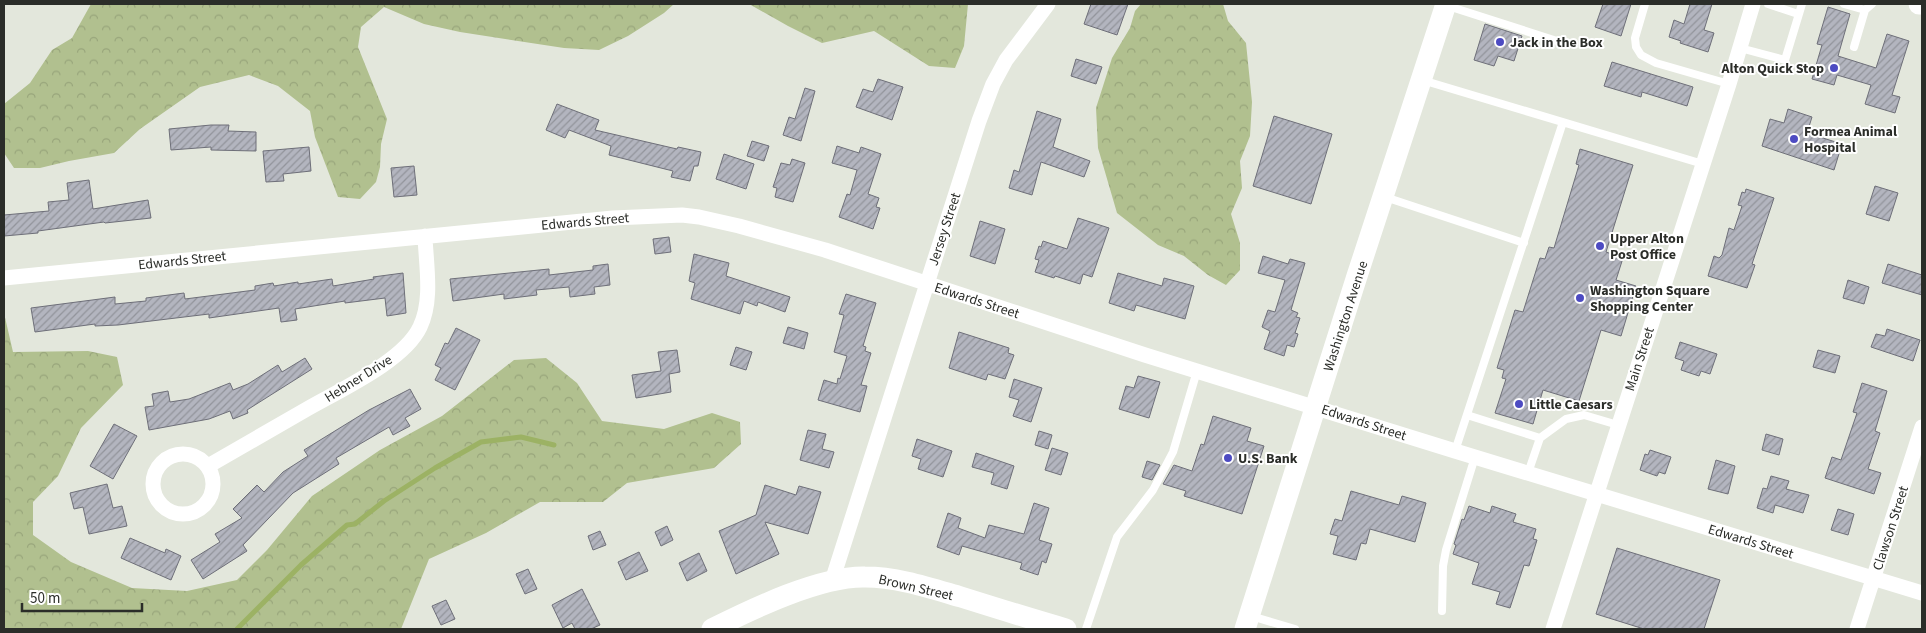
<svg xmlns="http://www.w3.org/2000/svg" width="1926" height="633" font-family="'Source Sans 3',sans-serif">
  <defs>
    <pattern id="forest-crowns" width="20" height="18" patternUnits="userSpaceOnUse" patternTransform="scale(1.25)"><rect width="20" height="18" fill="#b1c08f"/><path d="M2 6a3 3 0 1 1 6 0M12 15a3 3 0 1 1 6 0" fill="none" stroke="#98a57b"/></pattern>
    <pattern id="building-hatch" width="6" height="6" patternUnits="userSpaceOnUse" patternTransform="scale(1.25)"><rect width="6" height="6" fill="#b3b5bf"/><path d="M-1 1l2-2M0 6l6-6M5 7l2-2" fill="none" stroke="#92949b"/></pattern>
  </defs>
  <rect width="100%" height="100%" fill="#e3e7dc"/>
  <path fill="url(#forest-crowns)" d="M 91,4 L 674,4 L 664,13 L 628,36 L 599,50 L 564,48 L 460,32 L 424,24 L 384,7 L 361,27 L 358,47 L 387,119 L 381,144 L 380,167 L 376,182 L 360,199 L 338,197 L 315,137 L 310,111 L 278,86 L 249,75 L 200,87 L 140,129 L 114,153 L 69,161 L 40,168 L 14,168 L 4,153 L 4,104 L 30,83 L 52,50 L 72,38 Z
    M 749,4 L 968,4 L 964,46 L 955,68 L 929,66 L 874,31 L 822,43 L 788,26 Z
    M 1141,4 L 1223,4 L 1228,21 L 1246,43 L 1252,102 L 1250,136 L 1240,161 L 1242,188 L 1231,214 L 1240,243 L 1240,270 L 1226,285 L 1208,275 L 1184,256 L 1158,245 L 1117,213 L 1098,148 L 1096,108 L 1112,58 L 1130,28 L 1135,11 Z
    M 4,313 L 13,352 L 88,351 L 117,357 L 123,385 L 81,428 L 58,476 L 33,502 L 33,535 L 71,562 L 132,588 L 187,591 L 237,580 L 267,550 L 312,496 L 380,450 L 442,416 L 514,360 L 546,358 L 577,383 L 602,421 L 664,429 L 712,413 L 740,422 L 741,444 L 714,468 L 627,483 L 603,502 L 540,502 L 486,533 L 429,559 L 401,629 L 4,629 Z"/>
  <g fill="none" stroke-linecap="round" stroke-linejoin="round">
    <path stroke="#9cb264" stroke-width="5" d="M 237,629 L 301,565 L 347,525 L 355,524 L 384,501 L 435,468 L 481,442 L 521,437 L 554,445"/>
  </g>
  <path fill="url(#building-hatch)" stroke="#6e6f79" d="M 1091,4 L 1128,4 L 1117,35 L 1084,24 Z
    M 1603,4 L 1631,4 L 1621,36 L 1595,27 Z
    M 1690,4 L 1712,4 L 1704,30 L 1714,33 L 1708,52 L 1680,43 L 1681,41 L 1669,37 L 1674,20 L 1684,24 Z
    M 1828,7 L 1850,14 L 1838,56 L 1876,68 L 1887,34 L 1909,41 L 1892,95 L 1900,97 L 1895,113 L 1865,104 L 1871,85 L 1837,75 L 1834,85 L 1812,79 L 1822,45 L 1817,44 Z
    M 1485,24 L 1522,36 L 1514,61 L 1498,56 L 1494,66 L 1474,60 Z
    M 1076,59 L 1102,67 L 1096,84 L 1071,76 Z
    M 1612,62 L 1693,87 L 1687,106 L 1642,92 L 1641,97 L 1604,86 Z
    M 878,79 L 903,87 L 892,120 L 856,107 L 863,89 L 873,92 Z
    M 805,88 L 815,91 L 801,141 L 783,135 L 789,117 L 795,119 Z
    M 557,104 L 599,120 L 595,130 L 677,149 L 678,147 L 701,152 L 698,166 L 694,166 L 690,181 L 671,177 L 673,171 L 609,155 L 611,146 L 569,130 L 565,138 L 546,130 Z
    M 1788,109 L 1812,117 L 1807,133 L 1842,144 L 1834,170 L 1762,146 L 1770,119 L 1784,123 Z
    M 1037,111 L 1061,119 L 1053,147 L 1090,161 L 1084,177 L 1041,162 L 1032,195 L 1009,188 L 1014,170 L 1019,172 Z
    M 1274,116 L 1332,134 L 1311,204 L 1253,186 Z
    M 211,125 L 229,125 L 228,131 L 256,132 L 256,151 L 211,150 L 211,147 L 171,150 L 169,129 Z
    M 752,141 L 769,146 L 764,161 L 747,156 Z
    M 837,146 L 859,153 L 861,147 L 881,154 L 868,194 L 879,198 L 876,207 L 880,208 L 873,229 L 839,217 L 847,194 L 850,195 L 857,170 L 832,163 Z
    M 309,147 L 311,171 L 283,174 L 284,181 L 266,182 L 263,151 Z
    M 1580,149 L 1633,165 L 1606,252 L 1623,258 L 1616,280 L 1636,286 L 1621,336 L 1601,330 L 1579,401 L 1543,390 L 1533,424 L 1495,413 L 1506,379 L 1502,378 L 1504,370 L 1497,368 L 1515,310 L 1523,312 L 1540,258 L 1545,259 L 1549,247 L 1554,248 L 1579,165 L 1576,164 Z
    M 724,154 L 754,164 L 746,189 L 716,179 Z
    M 792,159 L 805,163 L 793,202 L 775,197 L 777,188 L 773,187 L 781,163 L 790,165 Z
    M 414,166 L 417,195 L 394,197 L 391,168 Z
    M 89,180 L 93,209 L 148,200 L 151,218 L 105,223 L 104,222 L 38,231 L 38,233 L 4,236 L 4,215 L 49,211 L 48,202 L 69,200 L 67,183 Z
    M 1875,186 L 1898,193 L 1889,221 L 1866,214 Z
    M 1746,189 L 1774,198 L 1752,264 L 1755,265 L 1747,288 L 1708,276 L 1714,256 L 1719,258 L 1722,255 L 1729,228 L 1734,230 L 1742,206 L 1738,205 L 1742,192 L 1745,193 Z
    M 1078,218 L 1109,228 L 1092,277 L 1083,274 L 1080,284 L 1055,276 L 1054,278 L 1035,272 L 1039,260 L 1035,259 L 1039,246 L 1041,247 L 1043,241 L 1067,249 Z
    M 980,221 L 1005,229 L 995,264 L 970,256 Z
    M 669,237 L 671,252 L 655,254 L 653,239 Z
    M 694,254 L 729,263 L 726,276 L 790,297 L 785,312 L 758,302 L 757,306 L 744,301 L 740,314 L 691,299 L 695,283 L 689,281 Z
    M 1263,256 L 1288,264 L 1290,259 L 1305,263 L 1291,310 L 1298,313 L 1296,317 L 1300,318 L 1295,333 L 1298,334 L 1294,347 L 1287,345 L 1284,356 L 1264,349 L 1270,331 L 1262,327 L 1268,310 L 1275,312 L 1285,280 L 1258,273 Z
    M 608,264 L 610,285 L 594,287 L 595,294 L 570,297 L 569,287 L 536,290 L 537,295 L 504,299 L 504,294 L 453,301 L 450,279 L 549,269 L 549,275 L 593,270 L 593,266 Z
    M 1888,264 L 1922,275 L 1922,295 L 1882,283 Z
    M 403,273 L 406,313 L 387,316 L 385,298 L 345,303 L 345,301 L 295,309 L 297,320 L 281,322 L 279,308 L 209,318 L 209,314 L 118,325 L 95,326 L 95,324 L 35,332 L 31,308 L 115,297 L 115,304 L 146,301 L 146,298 L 184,293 L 185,299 L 255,290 L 255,286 L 273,283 L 274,286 L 298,282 L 298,284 L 332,279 L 333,286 L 374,279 L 373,277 Z
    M 1118,273 L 1162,286 L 1164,278 L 1194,286 L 1185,319 L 1136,305 L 1134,311 L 1109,303 Z
    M 1848,280 L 1869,287 L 1864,304 L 1843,298 Z
    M 846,294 L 876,303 L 863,346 L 866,347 L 865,351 L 871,353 L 861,385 L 867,386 L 860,412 L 818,400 L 824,380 L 837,384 L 838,378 L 840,379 L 847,356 L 834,352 L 844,315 L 839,314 Z
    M 788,327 L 808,333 L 804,349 L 783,343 Z
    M 456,328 L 480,340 L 455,390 L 435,380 L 441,368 L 435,365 L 445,343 L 448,344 Z
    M 1887,329 L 1920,340 L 1913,361 L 1871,347 L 1876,334 L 1885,336 Z
    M 959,332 L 1009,348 L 1008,353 L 1014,355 L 1005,379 L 988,374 L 986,380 L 949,368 Z
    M 1680,342 L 1717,354 L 1710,374 L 1701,371 L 1699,376 L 1681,370 L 1684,361 L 1675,358 Z
    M 736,347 L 752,352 L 746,370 L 730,365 Z
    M 677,350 L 680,372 L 669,374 L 671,392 L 636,398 L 632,375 L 661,371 L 658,352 Z
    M 1818,350 L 1840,356 L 1835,373 L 1813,367 Z
    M 305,358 L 312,369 L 247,410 L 248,413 L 233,419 L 230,411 L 209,419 L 149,430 L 145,407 L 154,406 L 152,394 L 168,391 L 170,402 L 189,399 L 230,383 L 233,390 L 248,384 L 278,365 L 282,372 Z
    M 1138,376 L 1160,382 L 1149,418 L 1119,409 L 1126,386 L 1134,388 Z
    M 1014,379 L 1042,388 L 1031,422 L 1013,416 L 1019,400 L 1009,397 Z
    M 1862,383 L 1887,391 L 1875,431 L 1880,433 L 1868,469 L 1881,473 L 1874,494 L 1825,478 L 1832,457 L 1841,460 L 1857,413 L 1853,412 Z
    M 410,389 L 421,409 L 405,418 L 410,426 L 393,435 L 389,427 L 336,458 L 339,464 L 293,493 L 243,545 L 247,551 L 203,579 L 191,560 L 220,542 L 215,534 L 242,518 L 233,509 L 257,485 L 264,492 L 283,472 L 308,456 L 304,450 L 369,410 Z
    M 1213,416 L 1251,428 L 1247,441 L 1264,446 L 1242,514 L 1184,496 L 1186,491 L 1163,484 L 1174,465 L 1192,471 L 1201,444 L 1204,445 Z
    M 114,424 L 137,436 L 113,479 L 90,466 Z
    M 808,430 L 826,434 L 822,449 L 834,452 L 829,468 L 800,460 Z
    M 1039,431 L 1052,435 L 1048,449 L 1035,445 Z
    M 1766,434 L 1783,439 L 1779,455 L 1762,450 Z
    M 917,439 L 952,451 L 943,477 L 918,469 L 921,459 L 912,456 Z
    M 1052,448 L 1068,453 L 1061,475 L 1045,470 Z
    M 1650,450 L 1671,457 L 1665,474 L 1659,472 L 1657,476 L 1640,470 L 1645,454 L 1648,455 Z
    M 976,453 L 1014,466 L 1007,489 L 991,484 L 994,473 L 972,467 Z
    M 1716,460 L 1735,466 L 1728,494 L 1708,489 Z
    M 1147,461 L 1160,465 L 1152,480 L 1142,477 Z
    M 1771,476 L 1789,481 L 1786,489 L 1809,495 L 1803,513 L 1775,505 L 1773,513 L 1757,508 L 1763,488 L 1767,489 Z
    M 107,484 L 113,508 L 122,506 L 127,526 L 89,534 L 83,507 L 74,509 L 70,493 Z
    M 765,485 L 796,495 L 799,486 L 821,492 L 808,534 L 765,522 L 779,554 L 736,574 L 719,531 L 756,515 Z
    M 1351,491 L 1399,505 L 1402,496 L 1426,503 L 1415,542 L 1370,529 L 1366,544 L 1361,543 L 1356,560 L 1333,554 L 1338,536 L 1330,534 L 1335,519 L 1342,521 Z
    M 1034,503 L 1049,508 L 1039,540 L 1052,544 L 1046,563 L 1042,561 L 1038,575 L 1020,569 L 1022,563 L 962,546 L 959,555 L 937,547 L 948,513 L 961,518 L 958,528 L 985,538 L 989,525 L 1024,534 Z
    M 1469,506 L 1490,513 L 1492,506 L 1516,514 L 1513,522 L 1536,529 L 1533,539 L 1537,540 L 1529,566 L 1524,565 L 1510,608 L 1496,604 L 1500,592 L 1472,584 L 1479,563 L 1453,554 L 1456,545 L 1454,544 L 1462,519 L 1464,520 Z
    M 1838,509 L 1854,514 L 1848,535 L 1831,530 Z
    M 667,526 L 673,540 L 661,546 L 655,532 Z
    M 600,531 L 606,545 L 593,550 L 588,536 Z
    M 130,538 L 165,553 L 166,549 L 181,556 L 171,580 L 121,558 Z
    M 1617,548 L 1720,580 L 1704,629 L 1644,629 L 1596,614 Z
    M 639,552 L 648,571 L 626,580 L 618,562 Z
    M 699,553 L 707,571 L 687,581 L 679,563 Z
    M 528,569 L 537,589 L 525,594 L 516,574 Z
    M 582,589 L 600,625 L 591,629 L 575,629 L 572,623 L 563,628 L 552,605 Z
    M 446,600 L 455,619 L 441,625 L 432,606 Z"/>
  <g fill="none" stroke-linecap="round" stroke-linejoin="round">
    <path stroke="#fff" stroke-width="8" d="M 1645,4 L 1635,38 L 1636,47 L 1641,55 L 1656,63 L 1729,84
      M 1768,4 L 1798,14
      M 1844,4 L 1865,10 L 1872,4
      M 1448,6 L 1560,42
      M 1854,47 L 1865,10
      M 1740,48 L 1785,60 L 1802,4
      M 1422,80 L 1703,164
      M 1385,197 L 1524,243
      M 1467,415 L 1540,438
      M 1455,451 L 1563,122
      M 1528,473 L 1540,438 L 1566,419 L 1584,415 L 1618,425
      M 1442,611 L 1443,566 L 1446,550 L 1475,457
      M 1251,616 L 1295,629
      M 1086,629 L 1117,537 L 1153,490 L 1173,452 L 1197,371"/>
    <path stroke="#fff" stroke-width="15" d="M 4,278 L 613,218 L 682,215 L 699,217 L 739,226 L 825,250 L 1145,355 L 1455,451 L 1922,593
      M153 484a30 30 0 1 1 60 0a30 30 0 1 1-60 0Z
      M 208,466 C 241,447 274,428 307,409 C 340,390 404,361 420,327 C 433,300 426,265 425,236
      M 832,581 L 979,121 L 993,84 L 1006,60 L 1048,4
      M 1553,629 L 1729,84 L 1753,4
      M 1857,629 L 1922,427"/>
    <path stroke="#fff" stroke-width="21" d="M 1919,4 L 1922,4
      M 712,629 C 752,609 820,576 865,577 C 898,577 930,588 961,597 C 996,608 1031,619 1066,629
      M 1245,629 L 1357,276 L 1446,4"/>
  </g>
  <g fill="#4d4bc2" stroke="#fff" stroke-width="2">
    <circle cx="1500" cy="42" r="5"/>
    <circle cx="1834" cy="68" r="5"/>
    <circle cx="1794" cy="139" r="5"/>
    <circle cx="1600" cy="246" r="5"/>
    <circle cx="1580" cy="298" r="5"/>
    <circle cx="1519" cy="404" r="5"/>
    <circle cx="1228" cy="458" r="5"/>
  </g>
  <g text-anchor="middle" stroke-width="4" stroke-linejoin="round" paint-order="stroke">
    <g font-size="14" font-weight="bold" fill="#2b2d29" stroke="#fff" text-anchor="start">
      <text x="1510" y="47">Jack in the Box</text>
      <text x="1824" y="73" text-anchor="end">Alton Quick Stop</text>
      <text x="1804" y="136">Formea Animal<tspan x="1804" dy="16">Hospital</tspan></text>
      <text x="1610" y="243">Upper Alton<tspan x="1610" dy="16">Post Office</tspan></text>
      <text x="1590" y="295">Washington Square<tspan x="1590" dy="16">Shopping Center</tspan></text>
      <text x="1529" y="409">Little Caesars</text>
      <text x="1238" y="463">U.S. Bank</text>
    </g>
    <g font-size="14" fill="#2b2d29" stroke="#fff">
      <text transform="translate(585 221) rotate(-5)" y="5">Edwards Street</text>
      <text transform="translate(944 229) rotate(-72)" y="5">Jersey Street</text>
      <text transform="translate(182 260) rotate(-6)" y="5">Edwards Street</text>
      <text transform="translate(977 300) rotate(18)" y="5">Edwards Street</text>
      <text transform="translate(1345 316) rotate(-72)" y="5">Washington Avenue</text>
      <text transform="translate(1639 359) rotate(-72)" y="5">Main Street</text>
      <text transform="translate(358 378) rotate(-32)" y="5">Hebner Drive</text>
      <text transform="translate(1364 422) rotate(18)" y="5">Edwards Street</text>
      <text transform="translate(1890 528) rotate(-72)" y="5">Clawson Street</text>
      <text transform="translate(1751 541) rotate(17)" y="5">Edwards Street</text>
      <text transform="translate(916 587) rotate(13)" y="5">Brown Street</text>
    </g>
  </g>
  <rect width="1926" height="633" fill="none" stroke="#2b2d29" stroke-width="10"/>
  <path d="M22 603v8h120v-8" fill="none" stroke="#2b2d29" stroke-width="2.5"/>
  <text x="30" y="603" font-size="15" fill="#2b2d29" stroke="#ffffff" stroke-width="4" paint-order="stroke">50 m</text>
</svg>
